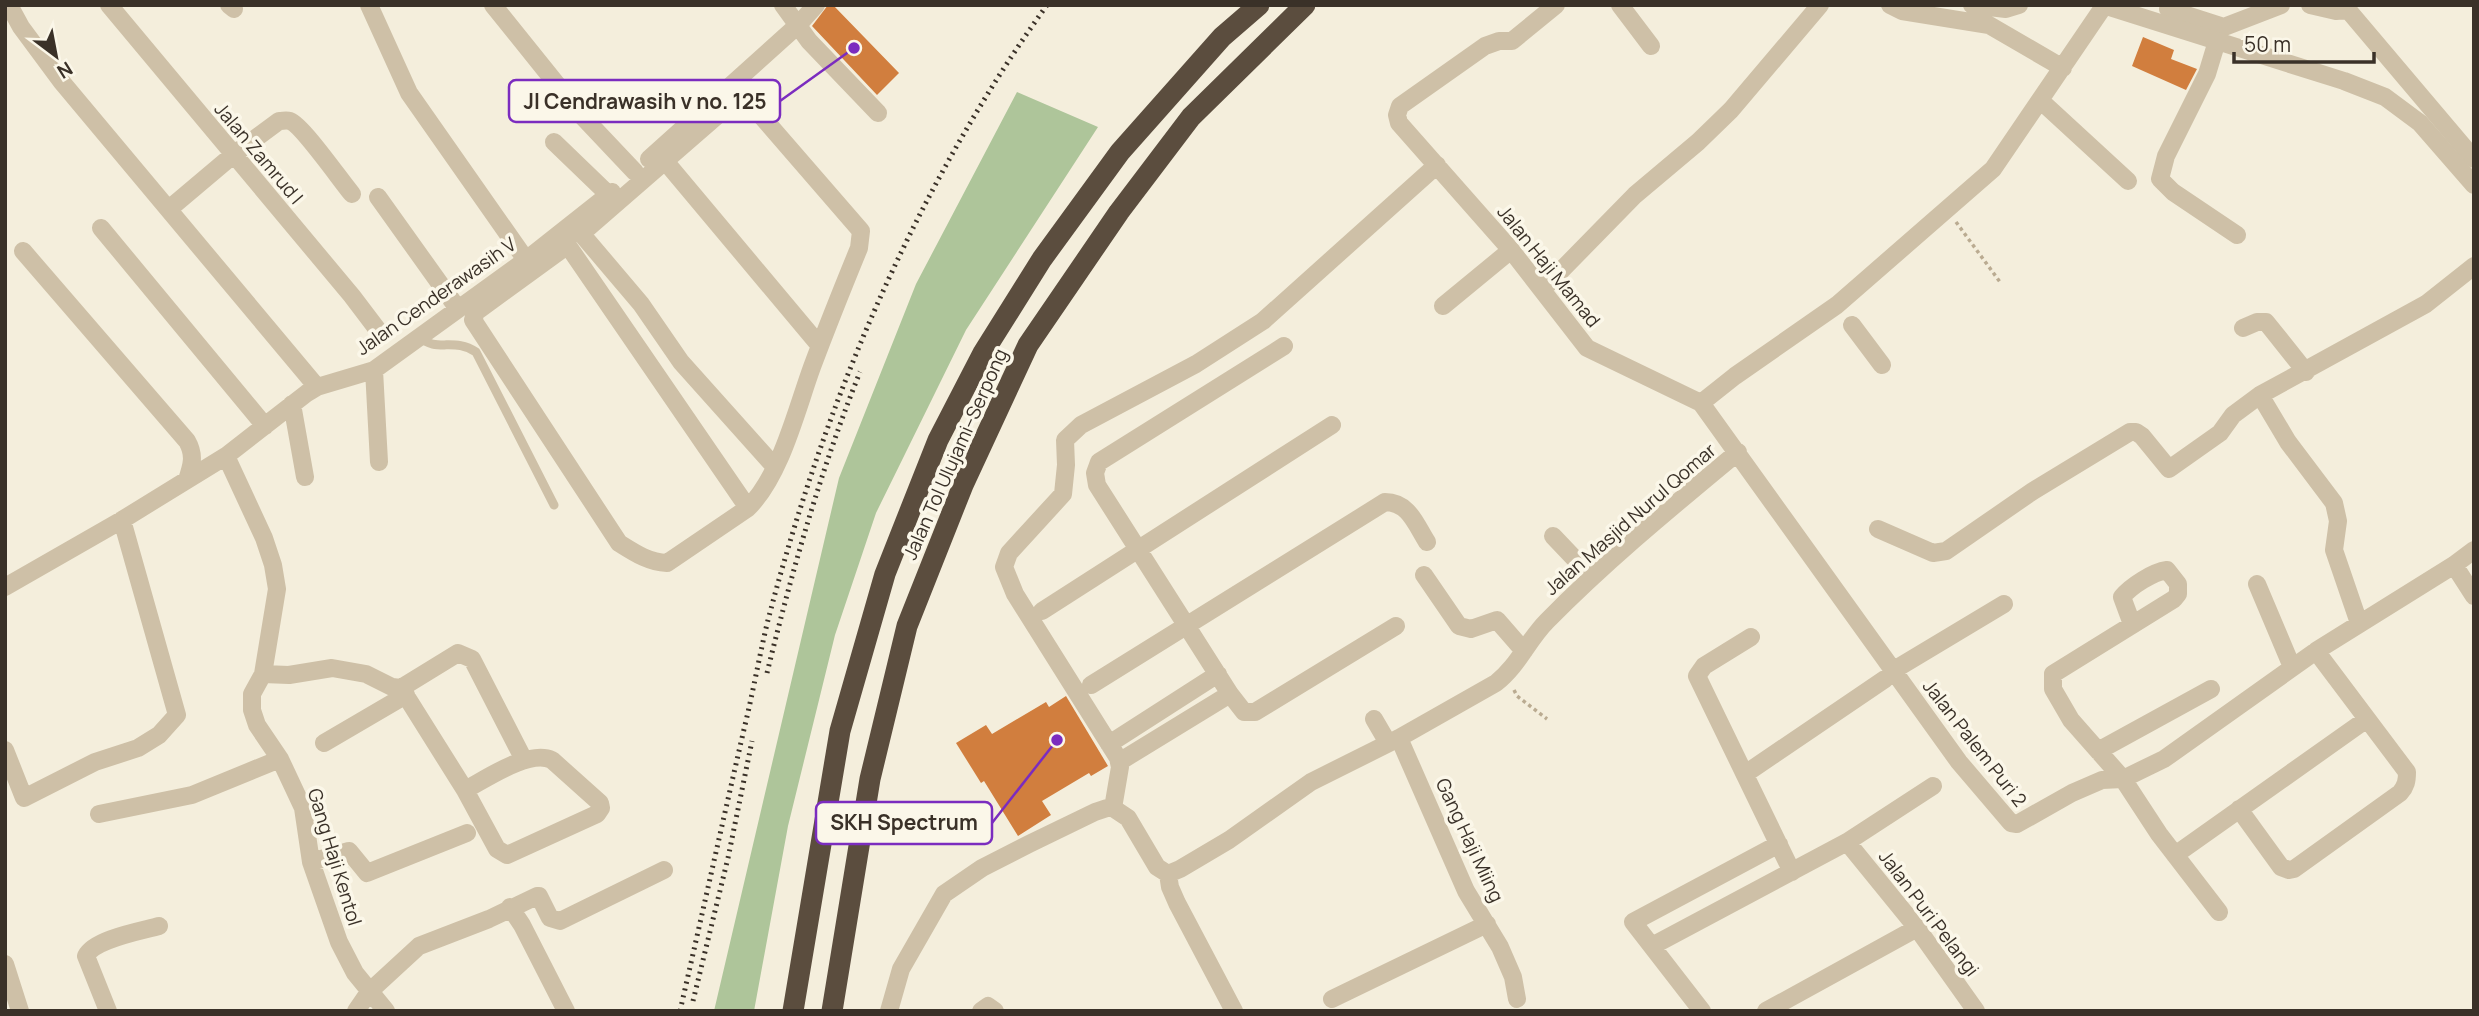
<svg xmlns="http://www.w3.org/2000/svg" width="2479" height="1016" font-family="Manrope,sans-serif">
  <rect width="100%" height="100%" fill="#f4eedc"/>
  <path fill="#aec59a" d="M 1017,92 L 1098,127 L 966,330 L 876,513 L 835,635 L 788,826 L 754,1011 L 714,1011 L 839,478 L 916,284 Z"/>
  <path fill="#d17e3e" d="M 828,5 L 833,5 L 899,73 L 877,95 L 812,26 Z
    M 2143,37 L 2174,50 L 2171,59 L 2197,69 L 2186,90 L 2132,66 Z
    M 1066,696 L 1108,766 L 1091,776 L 1089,773 L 1042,801 L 1051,815 L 1018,836 L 984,781 L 981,783 L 956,743 L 986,725 L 992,734 L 1046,702 L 1049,707 Z"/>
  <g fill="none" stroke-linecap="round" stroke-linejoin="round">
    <path stroke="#baab91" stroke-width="3.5" stroke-dasharray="3.5 3.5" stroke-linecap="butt" d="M 1956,222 L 2000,282
      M 1514,690 L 1517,696 L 1547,719"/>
    <path stroke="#cec0a7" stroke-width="9" d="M 419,337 C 437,353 454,337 476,352 L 554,505"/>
    <path stroke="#cec0a7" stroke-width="18" d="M 9,5 L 21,27 L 61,81 L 317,387
      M 109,5 L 352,296 L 377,329
      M 229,5 L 234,9
      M 369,5 L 409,93 L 526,260
      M 493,5 L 583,117 L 635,172
      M 783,5 L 809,41 L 878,113
      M 1556,5 L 1512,41 L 1499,41 L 1485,46 L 1400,106 L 1397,115 L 1399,123 L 1511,250 L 1587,348 L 1701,403 L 1959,762 L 2011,823 L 2017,824 L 2072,793 L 2102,780 L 2123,779 L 2164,759 L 2316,651 L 2454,565 L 2474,550
      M 1620,5 L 1651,46
      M 1890,5 L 1902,11 L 1989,25 L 2063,68
      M 1972,5 L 2006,9 L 2019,5
      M 2310,5 L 2336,11 L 2348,10 L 2474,159
      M 2168,9 L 2224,27 L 2281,5
      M 2217,41 L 2207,74 L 2166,156 L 2160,179 L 2173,192 L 2237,235
      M 2041,101 L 2128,181
      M 554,142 L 609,195
      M 649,159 L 798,25 L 816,5
      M 665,161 L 820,346
      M 378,197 L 458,309
      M 169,209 L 233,155 L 279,121 C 283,121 286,120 290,121 C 302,125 341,181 352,194
      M 574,225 L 641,304 L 681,362 L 775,467
      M 101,228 L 265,426
      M 562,237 L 748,508
      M 568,245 L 476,312 L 473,320 L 619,543 C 635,553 648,562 667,563 L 748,508 C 781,475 796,411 812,367 C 827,327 843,287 859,248 L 861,231 L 751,104 L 739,99 L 726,108 L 581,234
      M 23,251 L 187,441 C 195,455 192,465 187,480
      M 1542,290 L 1635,195 L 1698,142 L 1731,110 L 1820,5
      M 1443,306 L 1511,250
      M 1852,325 L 1882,365
      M 2243,328 L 2257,322 L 2266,322 L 2306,372
      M 374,370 L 379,462
      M 2260,395 L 2288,442 L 2334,503 L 2338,521 L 2334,550 L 2359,623
      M 1701,403 L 1735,376 L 1837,305 L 1993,169 L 2104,6
      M 292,404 L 305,477
      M 226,456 L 264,538 L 273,565 L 277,589 L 263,674 L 252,694 L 252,710 L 257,725 L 280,759 L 303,808 L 311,862 L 339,942 L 355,973 L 386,1011
      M 1878,529 L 1933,553 L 1946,551 L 2033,491 L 2130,432 L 2136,432 L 2142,436 L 2169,469 L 2220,433 L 2233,415 L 2260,395 L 2426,304 L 2474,266
      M 1553,536 L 1592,577
      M 2454,565 L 2474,596
      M 1424,575 L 1459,626 L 1471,629 L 1497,620 L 1524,651
      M 2257,584 L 2292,667
      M 5,587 L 122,520 L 226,456 L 307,393 L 317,387 L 374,370 L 526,260 L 612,192
      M 1042,611 L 1332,425
      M 2132,624 L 2122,597 C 2131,586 2153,572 2167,570 L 2178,584 L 2178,594 L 2174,599 L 2053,674 L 2053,689 L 2071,720 L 2123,779 L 2159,834 L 2219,912
      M 1751,637 L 1704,666 L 1697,676 L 1792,872
      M 1894,670 L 2004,604
      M 263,674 L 289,675 L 332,668 L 366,674 L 392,687 L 401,688 L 458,653 L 472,659 L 524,760
      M 1091,685 L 1385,502 C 1409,502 1416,525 1427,542
      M 401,688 L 465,790 L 497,849 L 507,855 L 597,814 L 601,808 L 600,803 L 552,760 C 529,749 486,779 465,790
      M 1230,694 L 1097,485 L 1095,473 L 1099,462 L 1284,346
      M 1374,719 L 1388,743
      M 1399,738 L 1466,891 L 1500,947 L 1513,977 L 1517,999
      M 324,743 L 406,695
      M 1109,744 L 1218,674
      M 5,750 L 24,798 L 95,762 L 138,748 L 159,735 L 177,715 L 122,520
      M 2098,751 L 2211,689
      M 1119,762 L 1230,694 L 1244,712 L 1255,712 L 1396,626
      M 1745,774 L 1885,679
      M 1113,808 L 1120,767 L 1118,758 L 1015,594 L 1004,567 L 1009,553 L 1063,494 L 1066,465 L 1065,440 L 1081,425 L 1196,364 L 1263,321 L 1437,165
      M 2239,809 L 2281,867 L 2289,870 L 2294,869 L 2400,793 C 2406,786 2407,781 2407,772 L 2316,651
      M 99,814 L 192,795 L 280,759
      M 1847,842 L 1917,928 L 1976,1011
      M 2175,855 L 2367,719
      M 311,862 L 349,851 L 367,873 L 467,833
      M 1168,874 L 1180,869 L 1229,840 L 1311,782 L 1399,738 L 1496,683 C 1518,666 1528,640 1547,621 C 1607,560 1673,506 1738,452
      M 1168,874 L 1170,887 L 1177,903 L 1234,1011
      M 510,907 L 522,925 L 566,1011
      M 1652,946 L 1847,842 L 1933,786
      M 5,964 L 20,1011
      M 1332,999 L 1487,924
      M 108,1011 L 86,956 C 94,939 141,931 159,926
      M 356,1011 L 369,992 L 419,946 L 489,919 L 537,896 L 539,896 L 550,918 L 560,921 L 664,870
      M 889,1011 L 901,969 L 944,894 L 982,868 L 1029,844 L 1095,812 L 1107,808 L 1113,808 L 1128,818 L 1157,867 L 1168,874
      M 981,1011 L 988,1006 L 995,1011
      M 1702,1011 L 1633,922 L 1779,844
      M 1766,1011 L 1917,928"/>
    <path stroke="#cec0a7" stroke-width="18" d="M 2103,5 L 2344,81 L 2385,97 L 2420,123 L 2474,185"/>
    <path stroke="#5b4d3e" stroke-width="21" d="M 793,1011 L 840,731 L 885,574 L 938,440 L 983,353 L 1042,259 L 1120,152 L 1222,37 L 1259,5
      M 832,1011 L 870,779 L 907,626 L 963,485 L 1028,345 L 1119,212 L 1191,117 L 1305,5"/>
    <path stroke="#3a3128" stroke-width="5" stroke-dasharray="2 5" stroke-linecap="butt" d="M 767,673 C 792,571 821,469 860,372
      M 693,1001 L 728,858 L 752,741
      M 680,1011 C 702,915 723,820 745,725 C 753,692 759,658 767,624 C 824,404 914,190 1047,5"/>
  </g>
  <g text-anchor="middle" stroke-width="7" stroke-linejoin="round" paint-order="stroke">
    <g font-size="19" fill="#3a3128" stroke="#fbf7e9">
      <text transform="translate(259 153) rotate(50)" y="7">Jalan Zamrud I</text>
      <text transform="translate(1549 266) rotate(51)" y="7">Jalan Haji Mamad</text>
      <text transform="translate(436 296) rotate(-35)" y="7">Jalan Cenderawasih V</text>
      <text transform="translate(955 454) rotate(-66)" y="7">Jalan Tol Ulujami–Serpong</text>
      <text transform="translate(1630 519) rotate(-41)" y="7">Jalan Masjid Nurul Qomar</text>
      <text transform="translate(1975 743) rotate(52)" y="7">Jalan Palem Puri 2</text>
      <text transform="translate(1470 840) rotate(65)" y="7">Gang Haji Miing</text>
      <text transform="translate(335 857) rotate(73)" y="7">Gang Haji Kentol</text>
      <text transform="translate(1929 913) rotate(53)" y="7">Jalan Puri Pelangi</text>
    </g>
  </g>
  <path fill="none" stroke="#7b2cbf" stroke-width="2.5" d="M854 48L780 101M1057 740L992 823"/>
  <g fill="#7b2cbf" stroke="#fbf7e9" stroke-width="2.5">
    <circle cx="854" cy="48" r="7"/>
    <circle cx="1057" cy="740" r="7"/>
  </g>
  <g fill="#fbf7e9" stroke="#7b2cbf" stroke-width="2.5">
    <rect x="509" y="80" width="271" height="42" rx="7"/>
    <rect x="816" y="802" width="176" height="42" rx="7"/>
  </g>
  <g font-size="21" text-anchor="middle" font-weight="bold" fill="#3a3128">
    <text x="645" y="109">Jl Cendrawasih v no. 125</text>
    <text x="904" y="830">SKH Spectrum</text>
  </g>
  <rect width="2479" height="1016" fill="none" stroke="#3a3128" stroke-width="14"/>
  <g transform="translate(56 56) rotate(148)" stroke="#fbf7e9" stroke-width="5" paint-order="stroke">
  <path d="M0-5L12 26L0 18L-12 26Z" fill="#3a3128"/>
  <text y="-10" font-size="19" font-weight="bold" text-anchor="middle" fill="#3a3128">N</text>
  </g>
  <path d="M2234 52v10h140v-10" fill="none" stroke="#3a3128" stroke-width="3.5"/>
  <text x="2244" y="52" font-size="21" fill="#3a3128" stroke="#fbf7e9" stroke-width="5" paint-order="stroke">50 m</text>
</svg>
